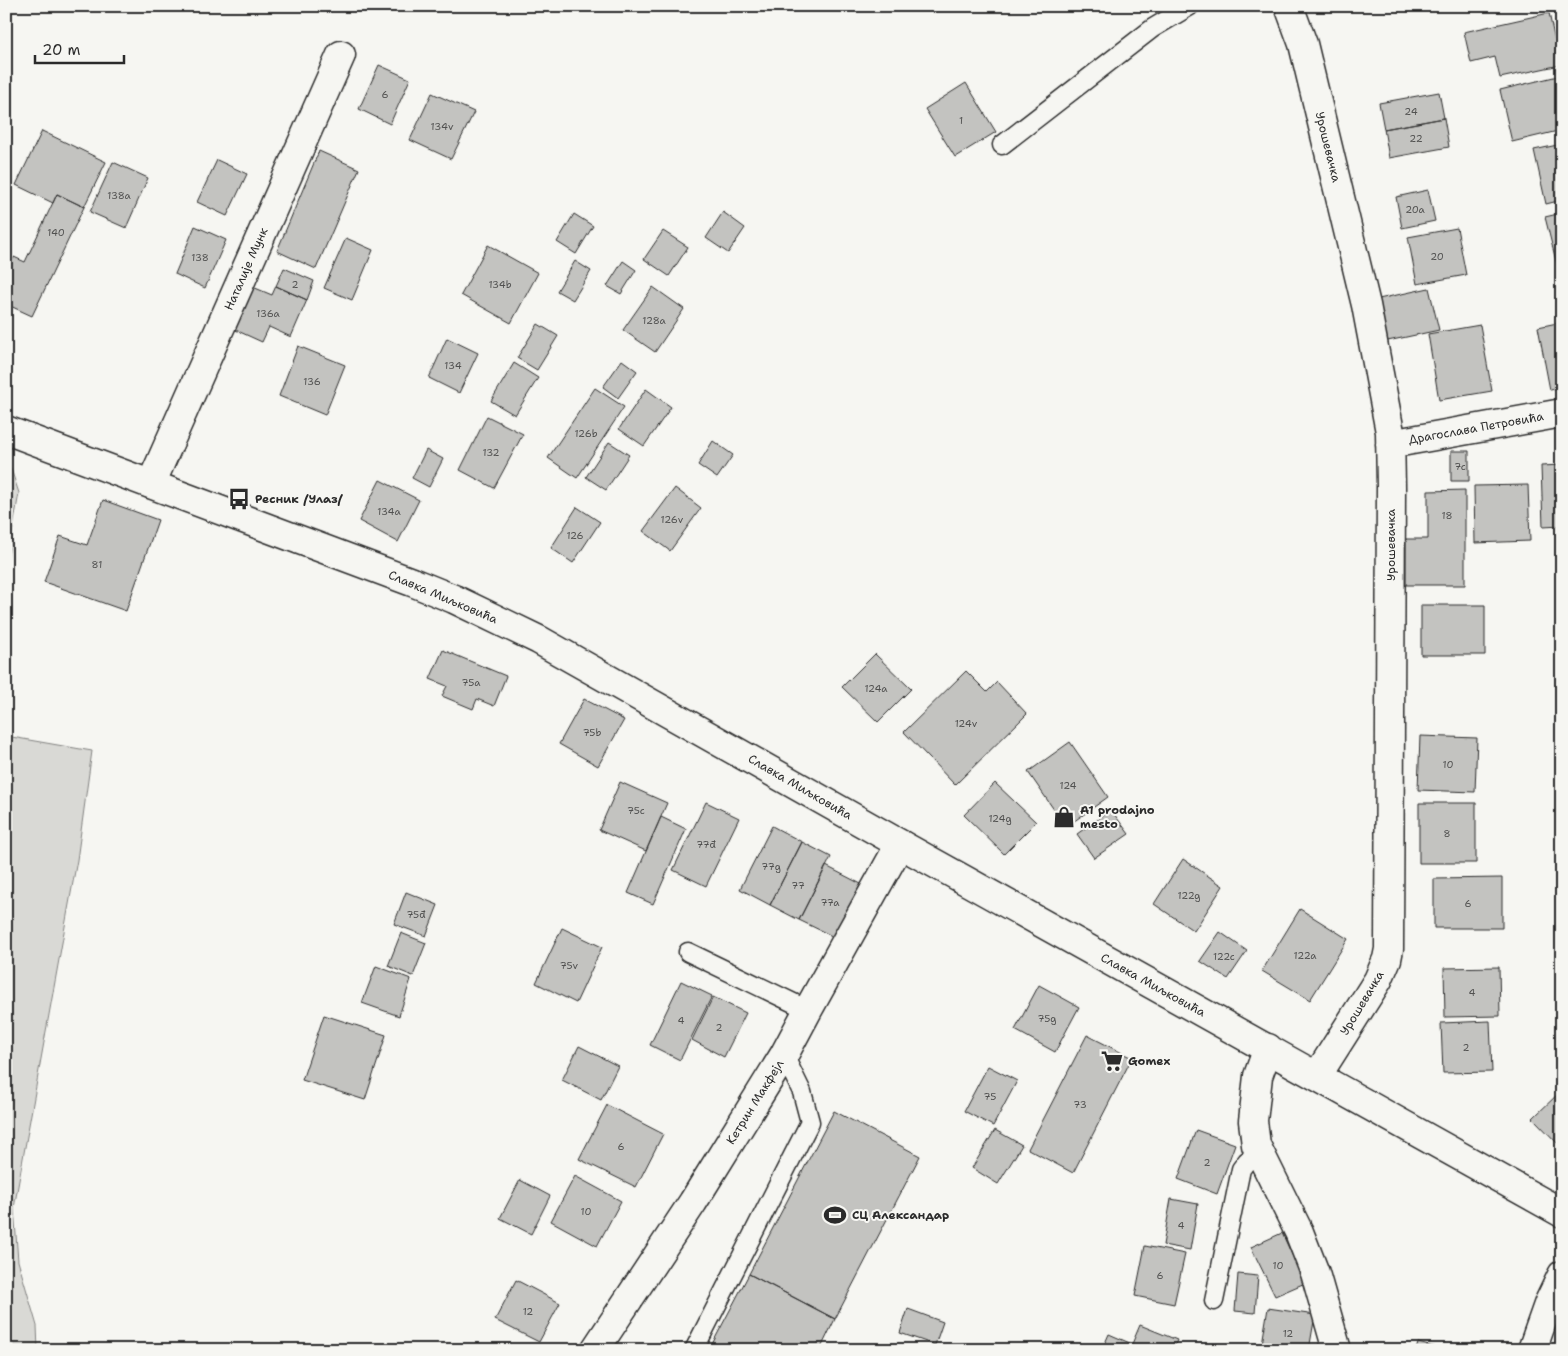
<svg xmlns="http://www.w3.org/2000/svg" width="1568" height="1356" font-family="'Shantell Sans',sans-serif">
  <rect width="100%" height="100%" fill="#f6f6f2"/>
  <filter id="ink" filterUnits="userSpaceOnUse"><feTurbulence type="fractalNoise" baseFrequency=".02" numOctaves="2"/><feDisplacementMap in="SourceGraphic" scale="10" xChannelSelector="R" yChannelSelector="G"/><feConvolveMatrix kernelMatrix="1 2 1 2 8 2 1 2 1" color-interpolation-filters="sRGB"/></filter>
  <g filter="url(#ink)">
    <path fill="#d9d9d5" stroke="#828280" d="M 6,466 L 11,469 L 19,493 L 6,568 Z
      M 6,736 L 92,751 L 77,860 L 14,1208 L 18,1261 L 37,1326 L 38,1350 L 6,1350 Z"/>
    <path fill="#c3c3c0" stroke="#2b2b2b" d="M 1549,13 L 1560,65 L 1500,78 L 1495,57 L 1471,63 L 1464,32 Z
      M 379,65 L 410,79 L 390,124 L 359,109 Z
      M 1562,75 L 1562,130 L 1512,142 L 1500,90 Z
      M 966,83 L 996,132 L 955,157 L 925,109 Z
      M 1439,92 L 1444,118 L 1384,129 L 1379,103 Z
      M 432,93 L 474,112 L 451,159 L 410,140 Z
      M 1444,118 L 1449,147 L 1389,158 L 1384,129 Z
      M 42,131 L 106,162 L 84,207 L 57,194 L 53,203 L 16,185 Z
      M 1562,144 L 1562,200 L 1546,204 L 1534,150 Z
      M 319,151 L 359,169 L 316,269 L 277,251 Z
      M 217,160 L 247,174 L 227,216 L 197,202 Z
      M 113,162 L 148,178 L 126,228 L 90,212 Z
      M 1428,190 L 1435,221 L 1402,228 L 1396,197 Z
      M 57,194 L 84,207 L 32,316 L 6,304 L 6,273 L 14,257 L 25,262 Z
      M 723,212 L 745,228 L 728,253 L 706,238 Z
      M 1562,213 L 1562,268 L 1558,269 L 1545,217 Z
      M 574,214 L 593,226 L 576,254 L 557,242 Z
      M 195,226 L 226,240 L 205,288 L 175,274 Z
      M 1457,228 L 1466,275 L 1417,284 L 1408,237 Z
      M 663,231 L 688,247 L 669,276 L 644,259 Z
      M 346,238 L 373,250 L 352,300 L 324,288 Z
      M 488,245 L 538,273 L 511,323 L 461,295 Z
      M 575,261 L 591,271 L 573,300 L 557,291 Z
      M 623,261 L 636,270 L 621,294 L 607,286 Z
      M 284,268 L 314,281 L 307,300 L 276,286 Z
      M 248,285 L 272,295 L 276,286 L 307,300 L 291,337 L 269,327 L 262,342 L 229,327 Z
      M 653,287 L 684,309 L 655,352 L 623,330 Z
      M 1429,288 L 1439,330 L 1383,342 L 1374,300 Z
      M 1562,322 L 1562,388 L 1550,390 L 1538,327 Z
      M 538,324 L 558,336 L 537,370 L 517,358 Z
      M 1480,325 L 1492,391 L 1439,400 L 1428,334 Z
      M 447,338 L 478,353 L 459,393 L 429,378 Z
      M 298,346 L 345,365 L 325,415 L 279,396 Z
      M 622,360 L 637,371 L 618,398 L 603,387 Z
      M 514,363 L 538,378 L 515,415 L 491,401 Z
      M 595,388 L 624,407 L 577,478 L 548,458 Z
      M 646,389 L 671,407 L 644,446 L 619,429 Z
      M 487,416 L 523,434 L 494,488 L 460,470 Z
      M 713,441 L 733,455 L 717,478 L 698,465 Z
      M 609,442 L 629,455 L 606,490 L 586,477 Z
      M 426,450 L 443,459 L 429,487 L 412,478 Z
      M 1451,451 L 1469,451 L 1469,481 L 1451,481 Z
      M 1562,465 L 1562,526 L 1543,527 L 1541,466 Z
      M 380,480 L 419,500 L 398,542 L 359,521 Z
      M 1528,485 L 1530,541 L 1475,543 L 1474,486 Z
      M 675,488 L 701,508 L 670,551 L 643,531 Z
      M 1465,490 L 1465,585 L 1406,585 L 1406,539 L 1428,539 L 1428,491 Z
      M 103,500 L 158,520 L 126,611 L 44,582 L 60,536 L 87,545 Z
      M 577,507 L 600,522 L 573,563 L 551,548 Z
      M 1421,605 L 1485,605 L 1485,655 L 1421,655 Z
      M 443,650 L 506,676 L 494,706 L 477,699 L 473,709 L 442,696 L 447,686 L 430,679 Z
      M 875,654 L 911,689 L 878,722 L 842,687 Z
      M 966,671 L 987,692 L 997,682 L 1027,714 L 955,785 L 904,732 Z
      M 584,699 L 624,720 L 598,766 L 559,744 Z
      M 1420,736 L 1477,738 L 1475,792 L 1418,790 Z
      M 1070,742 L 1108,797 L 1066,827 L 1028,772 Z
      M 620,782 L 667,803 L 646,851 L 599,830 Z
      M 995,783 L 1036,822 L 1004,854 L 964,815 Z
      M 706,802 L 739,818 L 706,886 L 673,870 Z
      M 1419,803 L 1476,803 L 1476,863 L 1419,863 Z
      M 1111,810 L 1129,834 L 1094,858 L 1077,834 Z
      M 661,817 L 686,829 L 653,904 L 628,893 Z
      M 772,826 L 802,842 L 770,905 L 740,889 Z
      M 802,842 L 831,857 L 799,920 L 770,905 Z
      M 1183,859 L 1223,886 L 1194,931 L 1154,904 Z
      M 826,866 L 861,884 L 834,937 L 799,920 Z
      M 1502,878 L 1502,928 L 1434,928 L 1434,879 Z
      M 406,892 L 438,905 L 426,936 L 394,924 Z
      M 1300,909 L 1348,939 L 1310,1000 L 1262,971 Z
      M 562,928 L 602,947 L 576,1003 L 536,983 Z
      M 1220,932 L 1247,951 L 1228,979 L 1200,961 Z
      M 401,933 L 426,943 L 413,976 L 388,966 Z
      M 376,966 L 411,979 L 399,1016 L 362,1003 Z
      M 1499,967 L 1500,1016 L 1445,1017 L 1444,968 Z
      M 681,981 L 712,996 L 680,1060 L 650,1045 Z
      M 1039,985 L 1079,1007 L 1055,1052 L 1015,1030 Z
      M 713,997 L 746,1013 L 724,1057 L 692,1040 Z
      M 324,1015 L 386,1035 L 365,1100 L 302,1080 Z
      M 1490,1021 L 1492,1072 L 1443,1073 L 1441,1023 Z
      M 1087,1035 L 1132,1058 L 1073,1173 L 1028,1149 Z
      M 579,1046 L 618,1066 L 601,1100 L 562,1080 Z
      M 988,1066 L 1017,1081 L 993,1126 L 964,1111 Z
      M 1562,1090 L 1562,1148 L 1533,1118 Z
      M 607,1105 L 663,1134 L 636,1187 L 579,1159 Z
      M 834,1111 L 920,1156 L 835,1319 L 749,1274 Z
      M 995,1130 L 1022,1145 L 998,1184 L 972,1168 Z
      M 1196,1130 L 1235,1144 L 1217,1194 L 1178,1179 Z
      M 575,1176 L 621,1201 L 597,1246 L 551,1221 Z
      M 520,1180 L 550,1196 L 531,1234 L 500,1218 Z
      M 1171,1199 L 1198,1204 L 1190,1250 L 1163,1245 Z
      M 1282,1233 L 1305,1283 L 1275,1296 L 1251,1247 Z
      M 1145,1246 L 1185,1254 L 1174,1304 L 1135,1296 Z
      M 749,1274 L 835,1319 L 820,1350 L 709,1350 Z
      M 1238,1274 L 1258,1276 L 1255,1313 L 1235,1311 Z
      M 516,1280 L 560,1303 L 539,1342 L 495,1320 Z
      M 1268,1308 L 1315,1315 L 1309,1350 L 1261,1350 Z
      M 908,1309 L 943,1322 L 935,1345 L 900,1333 Z
      M 1140,1325 L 1177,1340 L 1173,1350 L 1102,1350 L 1109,1334 L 1132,1344 Z
      M 1418,1343 L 1445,1350 L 1416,1350 Z"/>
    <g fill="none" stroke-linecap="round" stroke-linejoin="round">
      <g stroke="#2b2b2b" stroke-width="21">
        <path id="lane" d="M 1002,145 L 1153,28 L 1190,6
          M 688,952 L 808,1010
          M 1214,1301 L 1241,1169 L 1247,1161 L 1259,1153
          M 694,1350 L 810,1122 L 802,1092 L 784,1055"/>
      </g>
      <g stroke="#2b2b2b" stroke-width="31">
        <path id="street" d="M 1289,6 L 1303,44 L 1366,305 L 1390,432 L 1391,487 L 1389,949 L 1387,959 L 1378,980 L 1317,1076
          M 1390,444 L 1562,413
          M 151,484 L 341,55
          M 1268,1048 L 1258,1076 L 1253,1121 L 1256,1145 L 1299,1232 L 1315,1273 L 1337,1350
          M 595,1350 L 693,1202 L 784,1055 L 808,1010 L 900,844
          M 1532,1350 L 1549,1302 L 1562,1275"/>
      </g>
      <g stroke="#2b2b2b" stroke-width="31">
        <path id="secondary" d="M 6,430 L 412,582 L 454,599 L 539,640 L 900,844 L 1562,1213"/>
      </g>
      <use href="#lane" stroke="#f6f6f2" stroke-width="18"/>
      <use href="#street" stroke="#f6f6f2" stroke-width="28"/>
      <use href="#secondary" stroke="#f6f6f2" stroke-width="28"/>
    </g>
  </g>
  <defs>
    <g id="bus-bare" transform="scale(1.725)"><path d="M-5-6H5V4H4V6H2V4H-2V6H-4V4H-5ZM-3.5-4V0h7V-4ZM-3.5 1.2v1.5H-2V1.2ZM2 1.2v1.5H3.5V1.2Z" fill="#2b2b2b" stroke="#f6f6f2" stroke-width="2.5" paint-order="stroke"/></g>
    <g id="shop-bare" transform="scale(1.725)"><path d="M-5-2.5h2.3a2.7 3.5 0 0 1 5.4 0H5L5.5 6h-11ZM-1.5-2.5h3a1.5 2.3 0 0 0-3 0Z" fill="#2b2b2b" stroke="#f6f6f2" stroke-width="2.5" paint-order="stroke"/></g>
    <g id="supermarket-bare" transform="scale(1.725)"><path d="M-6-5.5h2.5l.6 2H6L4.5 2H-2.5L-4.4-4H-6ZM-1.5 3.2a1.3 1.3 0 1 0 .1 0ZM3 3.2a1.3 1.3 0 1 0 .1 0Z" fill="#2b2b2b" stroke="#f6f6f2" stroke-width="2.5" paint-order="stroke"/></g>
    <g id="stadium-bare" transform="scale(1.725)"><path d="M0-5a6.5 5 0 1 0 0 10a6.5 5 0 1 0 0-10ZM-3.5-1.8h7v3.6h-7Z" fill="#2b2b2b" stroke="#f6f6f2" stroke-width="2.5" paint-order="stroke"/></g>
  </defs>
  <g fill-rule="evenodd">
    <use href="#bus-bare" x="239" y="499"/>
    <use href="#shop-bare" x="1064" y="817"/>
    <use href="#supermarket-bare" x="1112" y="1061"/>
    <use href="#stadium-bare" x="835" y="1215"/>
  </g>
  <g text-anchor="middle" stroke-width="4" stroke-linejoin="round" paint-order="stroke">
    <g font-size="10" fill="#515150">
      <text x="385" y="98">6</text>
      <text x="1411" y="115">24</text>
      <text x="961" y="124">1</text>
      <text x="442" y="130">134v</text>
      <text x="1416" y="142">22</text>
      <text x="119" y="199">138a</text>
      <text x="1415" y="213">20a</text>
      <text x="56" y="236">140</text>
      <text x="1437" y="260">20</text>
      <text x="200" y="261">138</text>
      <text x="295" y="288">2</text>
      <text x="500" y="288">134b</text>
      <text x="268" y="317">136a</text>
      <text x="654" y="324">128a</text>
      <text x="453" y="369">134</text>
      <text x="312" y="385">136</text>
      <text x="586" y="437">126b</text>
      <text x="491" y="456">132</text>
      <text x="1460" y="470">7c</text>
      <text x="389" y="515">134a</text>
      <text x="1447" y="519">18</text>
      <text x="672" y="523">126v</text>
      <text x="575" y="539">126</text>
      <text x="97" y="568">81</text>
      <text x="471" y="686">75a</text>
      <text x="876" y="692">124a</text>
      <text x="966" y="727">124v</text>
      <text x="592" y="736">75b</text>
      <text x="1448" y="768">10</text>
      <text x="1068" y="789">124</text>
      <text x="636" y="814">75c</text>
      <text x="1000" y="822">124g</text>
      <text x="1447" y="837">8</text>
      <text x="706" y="848">77đ</text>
      <text x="771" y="870">77g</text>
      <text x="798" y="889">77</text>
      <text x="1189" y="899">122g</text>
      <text x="830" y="906">77a</text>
      <text x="1468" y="907">6</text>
      <text x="416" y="918">75đ</text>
      <text x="1305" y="959">122a</text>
      <text x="1224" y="960">122c</text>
      <text x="569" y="969">75v</text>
      <text x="1472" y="996">4</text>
      <text x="1047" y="1022">75g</text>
      <text x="681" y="1024">4</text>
      <text x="719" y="1031">2</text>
      <text x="1466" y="1051">2</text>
      <text x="990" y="1100">75</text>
      <text x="1080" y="1108">73</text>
      <text x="621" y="1150">6</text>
      <text x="1207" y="1166">2</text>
      <text x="586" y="1215">10</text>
      <text x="1181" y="1229">4</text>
      <text x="1278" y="1269">10</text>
      <text x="1160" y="1279">6</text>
      <text x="528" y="1315">12</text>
      <text x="1288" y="1337">12</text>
    </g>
    <g font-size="12" fill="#2b2b2b" stroke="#f6f6f2">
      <text transform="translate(1328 147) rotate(76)" y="4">Урошевачка</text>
      <text transform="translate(246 269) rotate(-66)" y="4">Наталије Мунк</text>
      <text transform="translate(1476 428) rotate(-10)" y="4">Драгослава Петровића</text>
      <text transform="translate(1391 545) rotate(-90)" y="4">Урошевачка</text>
      <text transform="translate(443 597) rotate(23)" y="4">Славка Миљковића</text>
      <text transform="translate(800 787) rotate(30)" y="4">Славка Миљковића</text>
      <text transform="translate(1153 985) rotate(29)" y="4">Славка Миљковића</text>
      <text transform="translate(1362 1003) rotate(-59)" y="4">Урошевачка</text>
      <text transform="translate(755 1102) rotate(-58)" y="4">Кетрин Макфејл</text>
    </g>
    <g font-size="12" font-weight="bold" fill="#2b2b2b" stroke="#f6f6f2" text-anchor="start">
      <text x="255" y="503">Ресник /Улаз/</text>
      <text x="1080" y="814">A1 prodajno<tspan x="1080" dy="14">mesto</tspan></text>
      <text x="1128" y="1065">Gomex</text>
      <text x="852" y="1219">СЦ Александар</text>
    </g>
  </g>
  <rect width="1568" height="1356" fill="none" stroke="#f6f6f2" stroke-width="25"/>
  <rect x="12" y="12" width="1543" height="1331" fill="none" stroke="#2b2b2b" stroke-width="2" filter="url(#ink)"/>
  <path d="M35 55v8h89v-8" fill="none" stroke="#2b2b2b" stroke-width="2.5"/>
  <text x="42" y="55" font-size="15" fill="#2b2b2b" stroke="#f6f6f2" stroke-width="4" paint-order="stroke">20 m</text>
</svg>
